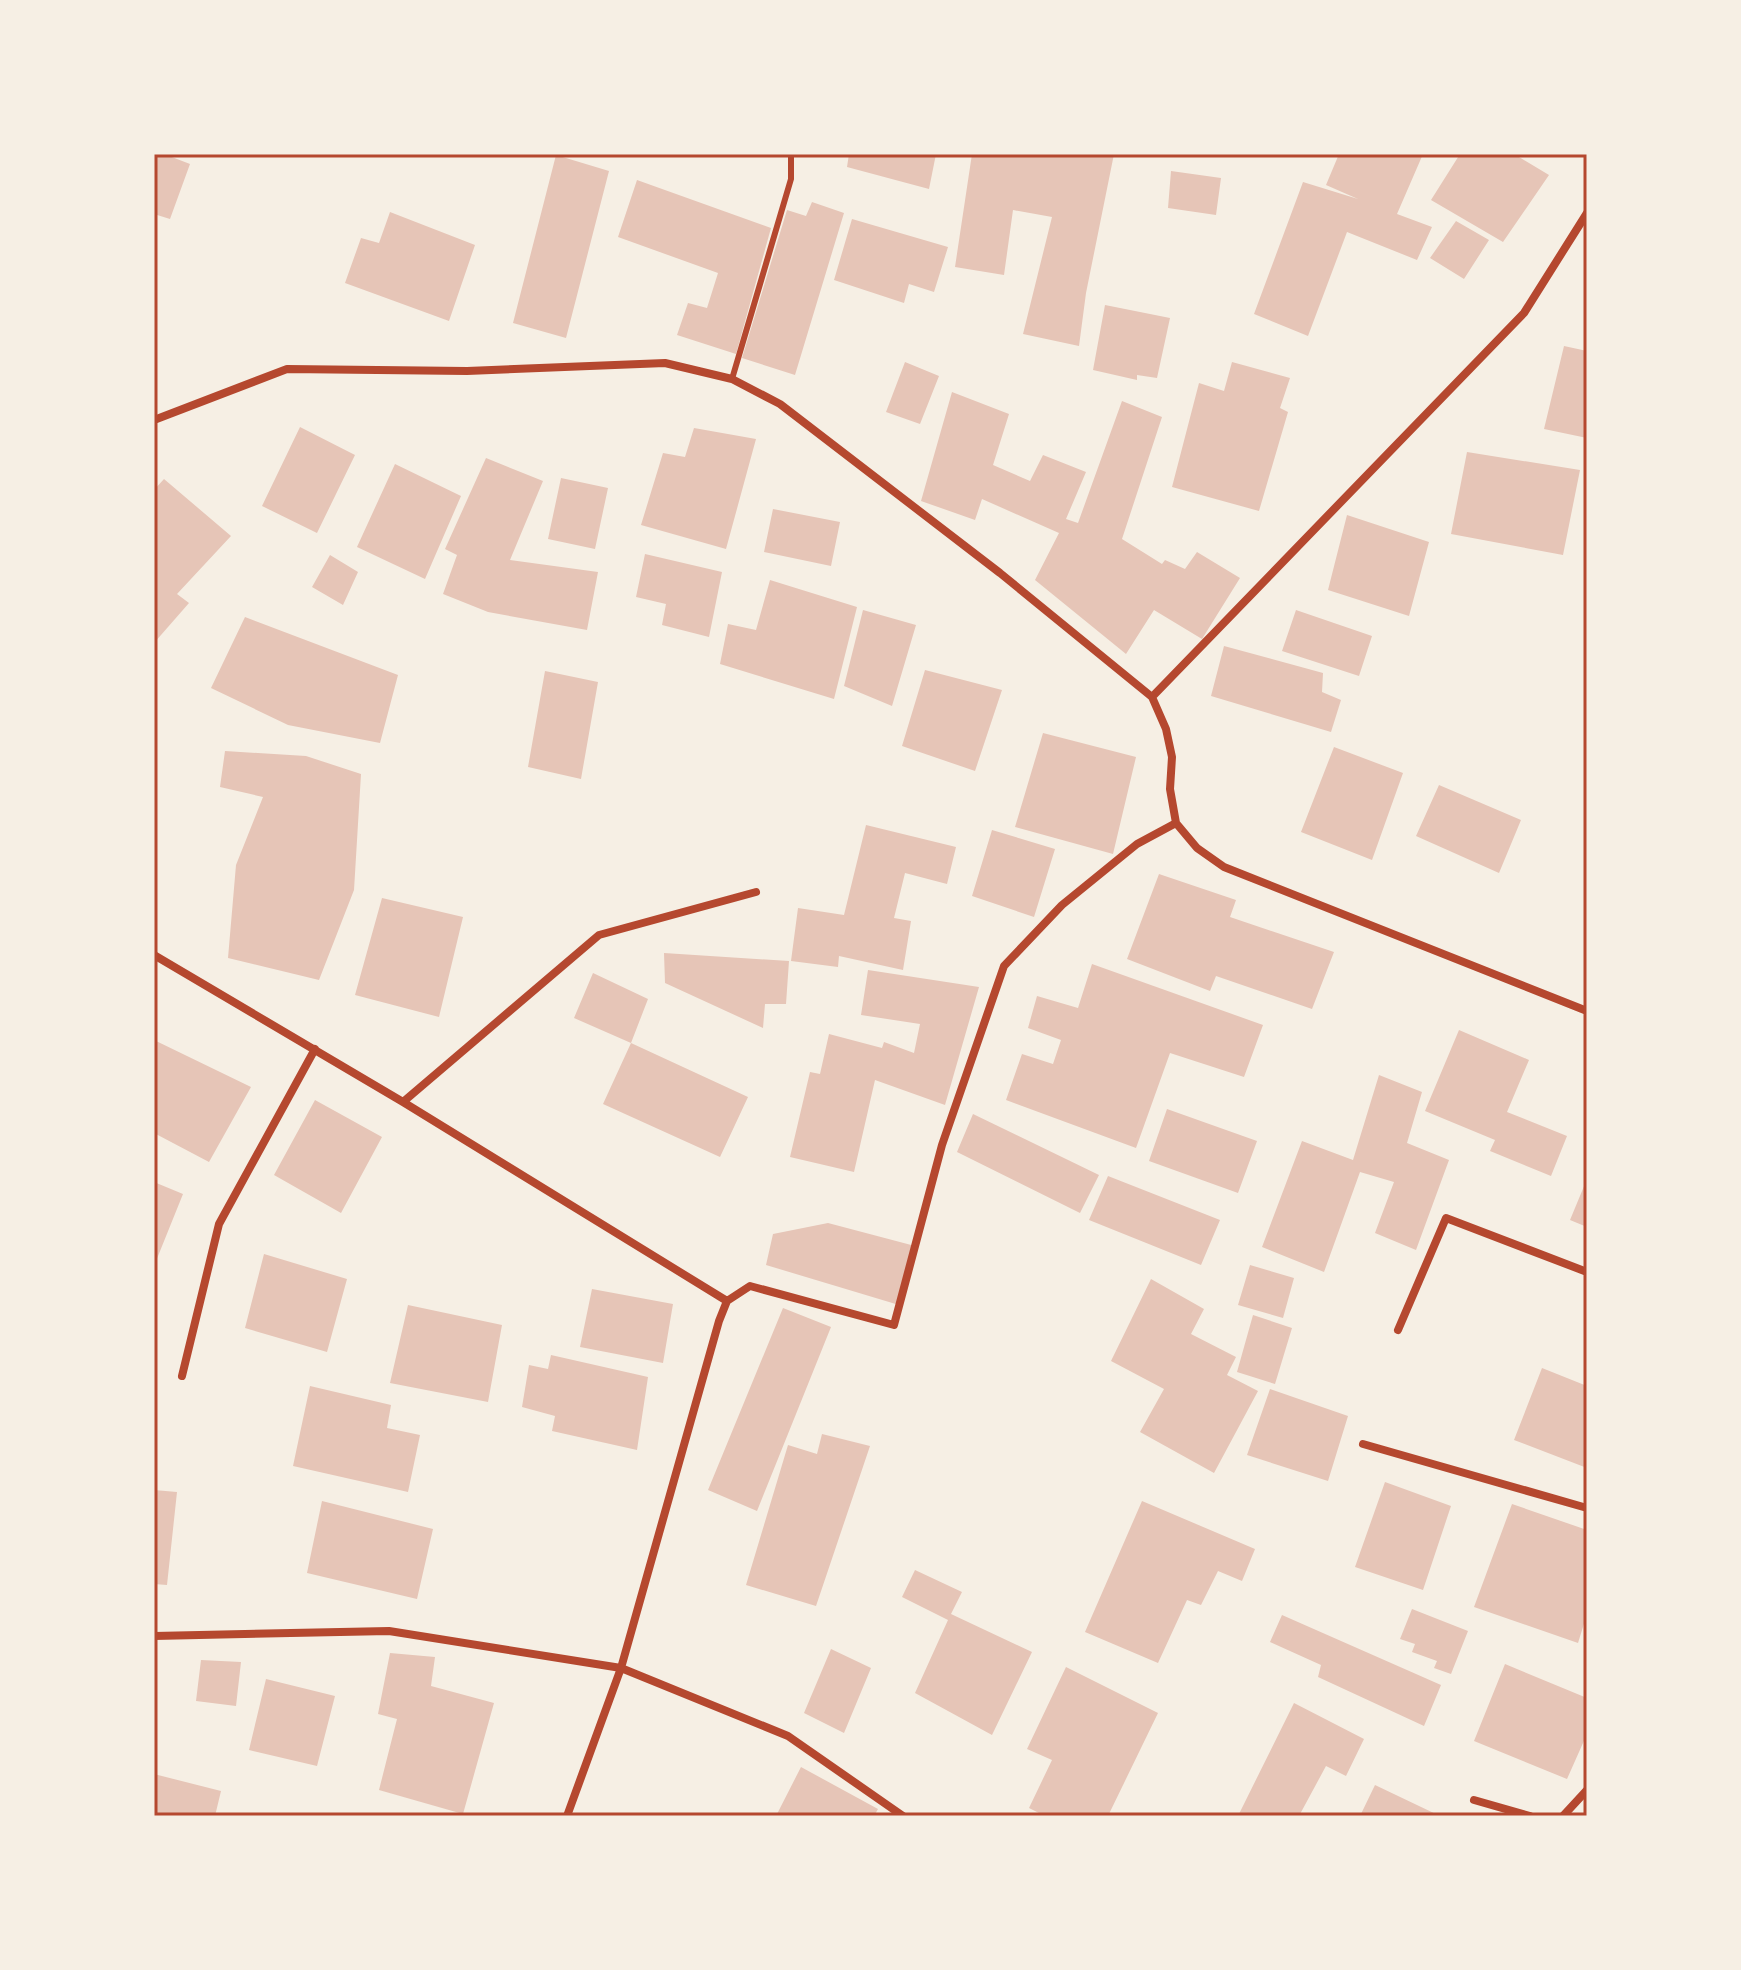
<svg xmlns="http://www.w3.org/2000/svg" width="1741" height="1970" font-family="Signika,sans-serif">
  <rect width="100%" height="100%" fill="#f6efe4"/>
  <path fill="#e6c5b7" d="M 154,154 L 164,154 L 190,164 L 170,219 L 154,214 Z
    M 849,154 L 936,154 L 929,189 L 847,167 Z
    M 972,154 L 1114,154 L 1086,293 L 1079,346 L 1023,334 L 1052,217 L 1013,210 L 1004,275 L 955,267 Z
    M 1339,154 L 1423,154 L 1397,214 L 1432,227 L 1417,260 L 1347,232 L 1308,336 L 1254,314 L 1303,182 L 1358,199 L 1326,185 Z
    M 1460,154 L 1514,154 L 1549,175 L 1503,242 L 1431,200 Z
    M 556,155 L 609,171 L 566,338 L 513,323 Z
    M 1171,171 L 1221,178 L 1216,215 L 1168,208 Z
    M 637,180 L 771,228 L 736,354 L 677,335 L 688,303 L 707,308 L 718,273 L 618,237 Z
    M 812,202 L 844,213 L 795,375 L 742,358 L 787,210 L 806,216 Z
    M 390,212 L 475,245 L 449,321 L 345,283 L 361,238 L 379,243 Z
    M 852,219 L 948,247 L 934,292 L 909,284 L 904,303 L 834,280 Z
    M 1456,221 L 1489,240 L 1464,279 L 1430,258 Z
    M 1105,305 L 1170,318 L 1157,378 L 1137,375 L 1137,380 L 1093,370 Z
    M 1564,346 L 1587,351 L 1587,438 L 1544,429 Z
    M 905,362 L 939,376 L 920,424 L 886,412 Z
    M 1232,362 L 1290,378 L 1280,408 L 1288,412 L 1259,511 L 1172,487 L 1199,383 L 1224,391 Z
    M 952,392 L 1009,414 L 993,465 L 1030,481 L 1043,455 L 1086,472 L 1066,519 L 1078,523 L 1122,401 L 1162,417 L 1122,539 L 1162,564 L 1165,560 L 1185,569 L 1197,552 L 1240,578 L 1202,639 L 1154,610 L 1126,654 L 1035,580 L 1059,533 L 982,499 L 975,520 L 921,501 Z
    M 300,427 L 355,455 L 317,533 L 262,506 Z
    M 694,428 L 756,439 L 726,549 L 641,525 L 663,453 L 685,457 Z
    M 1467,452 L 1580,470 L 1563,555 L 1451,534 Z
    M 486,458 L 543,481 L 510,560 L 598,572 L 587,630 L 488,612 L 443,594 L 457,555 L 445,549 Z
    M 395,464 L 461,496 L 425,579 L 357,547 Z
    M 561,478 L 608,488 L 595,549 L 548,539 Z
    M 164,479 L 231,536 L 177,594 L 189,603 L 154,643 L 154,490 Z
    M 773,509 L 840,522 L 831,566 L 764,552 Z
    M 1347,515 L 1429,542 L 1409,616 L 1328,590 Z
    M 645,554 L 722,572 L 709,637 L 662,625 L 666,604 L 636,597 Z
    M 330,555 L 358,572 L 343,605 L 312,587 Z
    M 770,580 L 857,607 L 834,699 L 720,664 L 728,624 L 756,630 Z
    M 863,610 L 916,625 L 892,706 L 844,686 Z
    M 1296,610 L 1372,636 L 1359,676 L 1282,651 Z
    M 245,617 L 398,675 L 380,743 L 288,725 L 211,688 Z
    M 1224,646 L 1323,673 L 1322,692 L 1341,700 L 1331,732 L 1211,696 Z
    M 925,670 L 1002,690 L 975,771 L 902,746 Z
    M 545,671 L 598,682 L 581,779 L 528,767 Z
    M 1043,733 L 1136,757 L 1113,854 L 1015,827 Z
    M 1334,747 L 1403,773 L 1372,860 L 1301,832 Z
    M 225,751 L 306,756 L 361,774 L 354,890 L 319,980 L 228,958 L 236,865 L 263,797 L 220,787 Z
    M 1439,785 L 1521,820 L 1499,873 L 1416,836 Z
    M 866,825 L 956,847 L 947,884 L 905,873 L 894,918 L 911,921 L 903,970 L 839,956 L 838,967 L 791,961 L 798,908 L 844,915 Z
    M 992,830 L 1055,849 L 1034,917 L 972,896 Z
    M 1159,874 L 1236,900 L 1230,917 L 1334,952 L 1312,1009 L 1216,976 L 1210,991 L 1127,959 Z
    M 382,898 L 463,917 L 439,1017 L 355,995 Z
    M 664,953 L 789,961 L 786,1004 L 765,1004 L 763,1028 L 665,983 Z
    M 1092,964 L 1263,1025 L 1244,1077 L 1170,1053 L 1136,1148 L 1006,1100 L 1022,1054 L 1053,1064 L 1061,1040 L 1028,1028 L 1037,996 L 1078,1008 Z
    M 868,970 L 979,987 L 945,1105 L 875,1080 L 854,1172 L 790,1157 L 810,1072 L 820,1074 L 829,1034 L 882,1048 L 884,1042 L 914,1053 L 920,1024 L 861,1015 Z
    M 593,973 L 648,999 L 631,1043 L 574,1018 Z
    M 1459,1030 L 1529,1060 L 1507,1112 L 1567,1136 L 1551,1176 L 1490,1151 L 1495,1140 L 1425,1111 Z
    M 154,1040 L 251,1087 L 209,1162 L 154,1133 Z
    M 631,1043 L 748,1097 L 720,1157 L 603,1104 Z
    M 1379,1075 L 1422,1092 L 1407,1143 L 1449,1160 L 1416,1250 L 1375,1233 L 1394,1182 L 1360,1172 L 1324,1272 L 1262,1247 L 1302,1141 L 1353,1160 Z
    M 315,1100 L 382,1137 L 341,1213 L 274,1175 Z
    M 1167,1109 L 1257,1141 L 1238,1193 L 1149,1161 Z
    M 973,1114 L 1099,1175 L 1080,1213 L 957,1152 Z
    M 1108,1176 L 1220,1220 L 1201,1265 L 1089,1220 Z
    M 1587,1179 L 1587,1227 L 1570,1220 Z
    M 154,1182 L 183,1194 L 154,1266 Z
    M 828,1223 L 915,1246 L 899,1305 L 766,1265 L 773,1234 Z
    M 264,1254 L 347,1279 L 327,1352 L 245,1328 Z
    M 1250,1265 L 1294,1278 L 1283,1318 L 1238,1305 Z
    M 1151,1279 L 1204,1309 L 1191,1334 L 1236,1357 L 1227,1375 L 1258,1391 L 1214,1473 L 1140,1432 L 1164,1389 L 1111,1361 Z
    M 592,1289 L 673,1304 L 663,1363 L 580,1347 Z
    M 408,1305 L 502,1325 L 488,1402 L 390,1383 Z
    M 783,1308 L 831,1327 L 757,1511 L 708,1490 Z
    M 1253,1315 L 1292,1328 L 1275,1384 L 1237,1372 Z
    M 551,1355 L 648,1377 L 637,1450 L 552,1431 L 555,1416 L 522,1407 L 529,1365 L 548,1369 Z
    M 1542,1368 L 1587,1386 L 1587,1468 L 1514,1440 Z
    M 310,1386 L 391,1405 L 387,1428 L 420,1435 L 408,1492 L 293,1466 Z
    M 1270,1389 L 1348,1416 L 1328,1481 L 1247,1455 Z
    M 822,1434 L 870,1446 L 816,1606 L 746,1585 L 788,1445 L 817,1454 Z
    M 1385,1482 L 1451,1506 L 1423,1590 L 1355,1567 Z
    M 154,1490 L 177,1492 L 167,1585 L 154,1584 Z
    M 322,1501 L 433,1529 L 417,1599 L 307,1573 Z
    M 1142,1501 L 1255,1549 L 1242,1581 L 1218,1571 L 1201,1605 L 1187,1600 L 1158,1663 L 1085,1632 Z
    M 1512,1504 L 1587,1530 L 1587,1614 L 1578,1643 L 1474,1607 Z
    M 915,1570 L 962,1592 L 951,1614 L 1032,1652 L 992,1735 L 915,1693 L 948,1620 L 902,1597 Z
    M 1412,1609 L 1468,1631 L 1451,1674 L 1434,1668 L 1437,1661 L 1412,1652 L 1415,1644 L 1400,1639 Z
    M 1282,1615 L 1441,1685 L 1424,1726 L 1318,1677 L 1321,1665 L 1270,1642 Z
    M 831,1649 L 871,1668 L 844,1733 L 804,1713 Z
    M 390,1653 L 435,1657 L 431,1686 L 494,1703 L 463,1814 L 379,1790 L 397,1719 L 378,1714 Z
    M 201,1660 L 241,1662 L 236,1706 L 196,1701 Z
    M 1505,1664 L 1587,1698 L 1587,1734 L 1567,1779 L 1474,1741 Z
    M 1066,1667 L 1158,1713 L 1108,1816 L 1045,1816 L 1029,1808 L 1052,1760 L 1027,1749 Z
    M 266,1679 L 335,1696 L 317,1766 L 249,1750 Z
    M 1294,1703 L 1364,1739 L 1346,1776 L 1326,1766 L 1299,1816 L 1238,1816 Z
    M 801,1767 L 878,1809 L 874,1816 L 776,1816 Z
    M 154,1774 L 221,1791 L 215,1816 L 154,1816 Z
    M 1375,1785 L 1440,1816 L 1360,1816 Z"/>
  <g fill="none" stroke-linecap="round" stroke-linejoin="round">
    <path stroke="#b5482f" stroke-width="6" d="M 732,379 L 791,179 L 791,154"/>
    <path stroke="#b5482f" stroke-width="8" d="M 154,420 L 287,369 L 467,371 L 665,363 L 732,379 L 780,404 L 1000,573 L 1152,697 L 1166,729 L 1172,757 L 1170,789 L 1176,823 L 1197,848 L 1224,867 L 1587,1011
      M 1152,697 L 1524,313 L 1587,213
      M 154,955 L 403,1102 L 727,1301
      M 403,1102 L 599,935 L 756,892
      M 1398,1330 L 1446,1218 L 1587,1272
      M 182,1376 L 219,1224 L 315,1049
      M 1363,1444 L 1587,1508
      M 154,1636 L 389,1631 L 621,1668 L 567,1816
      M 1474,1800 L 1530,1816
      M 903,1816 L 788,1736 L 621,1668 L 719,1321 L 727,1301 L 750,1286 L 894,1325 L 942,1145 L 1004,966 L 1062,905 L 1137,844 L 1176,823
      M 1563,1816 L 1587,1790"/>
  </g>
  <rect width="1741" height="1970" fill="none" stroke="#f6efe4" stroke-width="312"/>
  <rect x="156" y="156" width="1429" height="1658" fill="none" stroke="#b5482f" stroke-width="3"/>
</svg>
